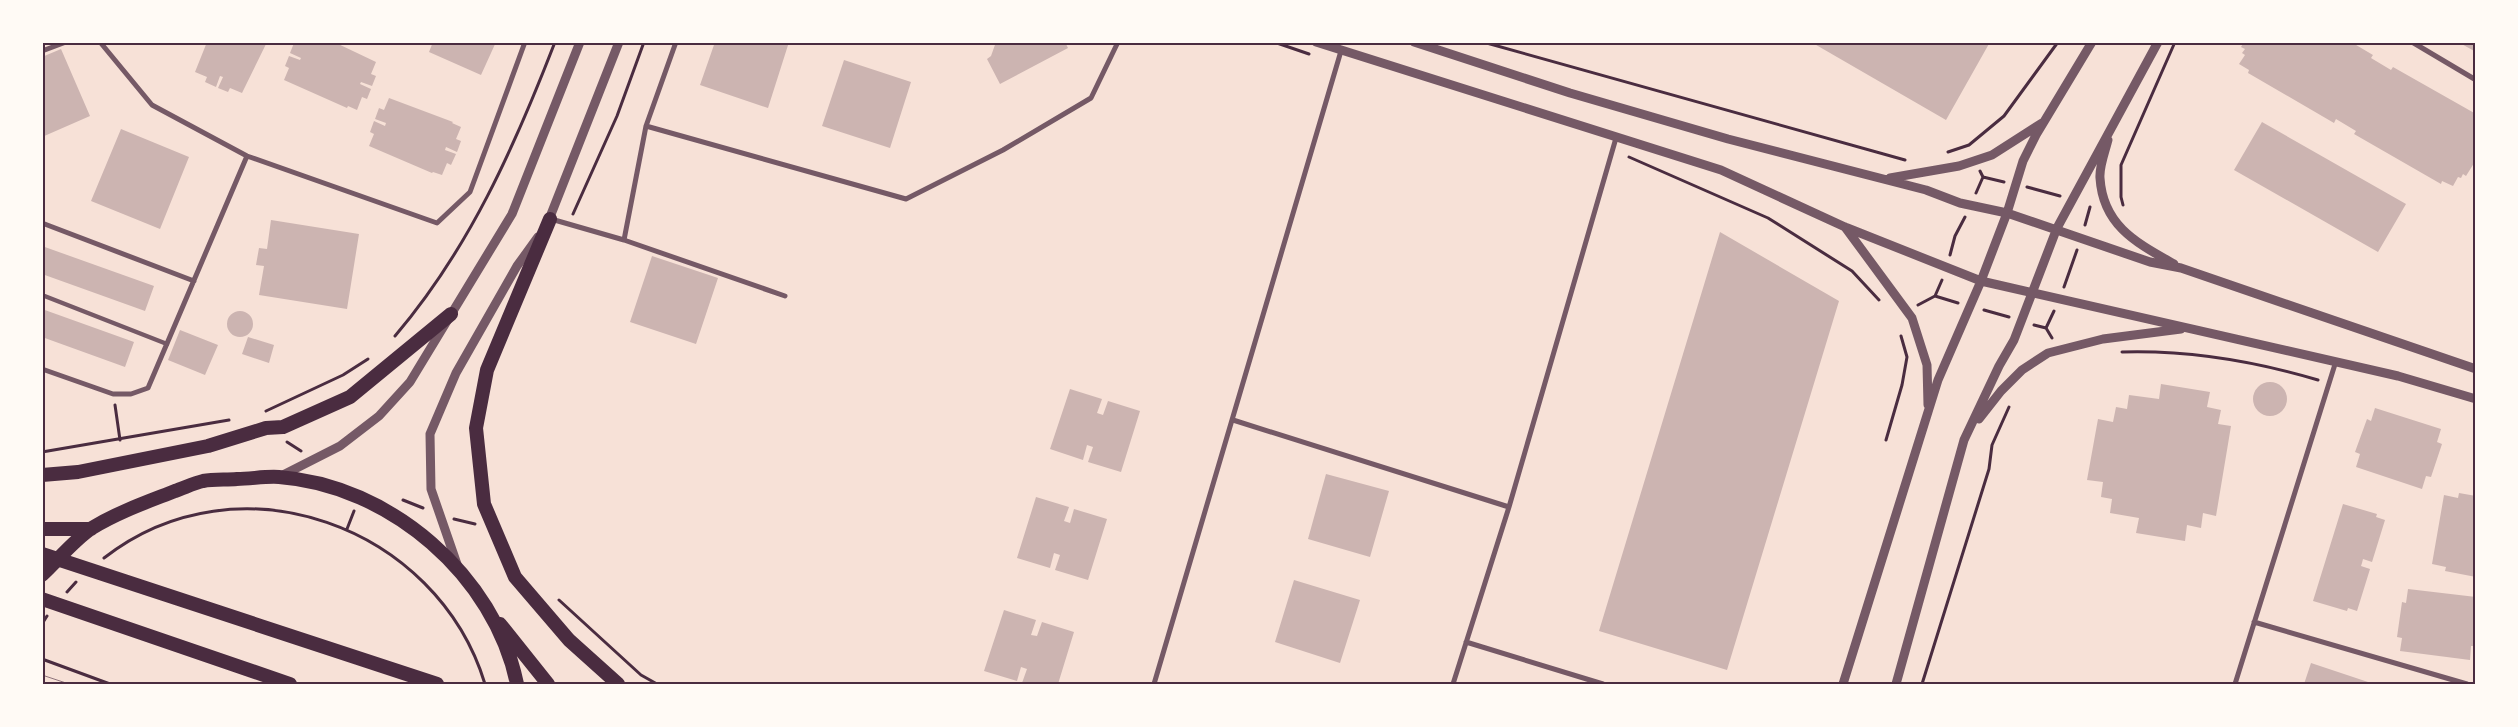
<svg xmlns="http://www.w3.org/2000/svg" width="2518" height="727" font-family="'PT Serif',serif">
  <rect width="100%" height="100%" fill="#f7e1d7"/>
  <path fill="#ccb4b1" d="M 207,42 L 267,42 L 242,93 L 230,88 L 228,92 L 218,88 L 223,77 L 220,76 L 216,87 L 205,82 L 207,77 L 195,72 Z
    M 299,42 L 334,42 L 376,62 L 371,74 L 376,76 L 372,86 L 361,82 L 360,84 L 371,89 L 367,99 L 362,97 L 357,110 L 348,106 L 347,108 L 284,80 L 289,68 L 285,66 L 289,56 L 300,60 L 301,58 L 290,53 L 294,43 L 299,45 Z
    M 433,42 L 496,42 L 481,75 L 429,52 Z
    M 715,42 L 789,42 L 768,108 L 700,85 Z
    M 996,42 L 1065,42 L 1068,48 L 1000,84 L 987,59 L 991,56 Z
    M 1811,42 L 1990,42 L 1946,120 Z
    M 2244,42 L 2351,42 L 2373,55 L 2371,58 L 2391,70 L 2393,67 L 2476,114 L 2476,160 L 2466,176 L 2463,174 L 2461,178 L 2458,177 L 2453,186 L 2442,181 L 2441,184 L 2354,134 L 2356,131 L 2336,119 L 2334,123 L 2248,73 L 2249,70 L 2239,64 L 2245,55 L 2242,53 L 2245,49 L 2241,47 Z
    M 2458,42 L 2476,42 L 2476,52 Z
    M 61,49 L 90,116 L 42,137 L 42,57 Z
    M 844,60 L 911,82 L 890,148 L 822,126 Z
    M 389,98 L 453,122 L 452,123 L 461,127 L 456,139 L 461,141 L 457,152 L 446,147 L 445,150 L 456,154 L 451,165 L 447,163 L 442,175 L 433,172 L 432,173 L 369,146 L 374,134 L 370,132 L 374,121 L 385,126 L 386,123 L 375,119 L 379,108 L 384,110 Z
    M 2262,122 L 2406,204 L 2378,252 L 2234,170 Z
    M 121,129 L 189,157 L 160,229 L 91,201 Z
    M 271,220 L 359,234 L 347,309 L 259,295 L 264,266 L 256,265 L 259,248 L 267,249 Z
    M 1720,232 L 1839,301 L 1727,670 L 1599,631 Z
    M 42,246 L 154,286 L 145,311 L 42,274 Z
    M 652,256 L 718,278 L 696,344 L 630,322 Z
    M 42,309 L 134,342 L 125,367 L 42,337 Z
    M227 324a13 13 0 1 1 26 0a13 13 0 1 1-26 0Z
    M 180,330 L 218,345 L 205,375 L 168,360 Z
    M 248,337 L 274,345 L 269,363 L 242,354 Z
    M2253 399a17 17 0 1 1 34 0a17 17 0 1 1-34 0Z
    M 2161,384 L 2210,392 L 2207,407 L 2221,410 L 2218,424 L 2231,426 L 2216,516 L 2203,513 L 2201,528 L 2187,525 L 2185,541 L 2136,533 L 2139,518 L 2110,513 L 2112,499 L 2101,497 L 2103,482 L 2087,480 L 2098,419 L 2113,422 L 2116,407 L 2127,409 L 2129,395 L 2159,399 Z
    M 1070,389 L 1102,399 L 1097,413 L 1103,415 L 1108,401 L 1140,411 L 1121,472 L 1088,462 L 1093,447 L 1087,445 L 1083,460 L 1050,449 Z
    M 2375,408 L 2441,429 L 2437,442 L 2442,444 L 2431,477 L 2426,476 L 2422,489 L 2356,467 L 2360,454 L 2355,452 L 2367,419 L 2371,421 Z
    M 1326,474 L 1389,491 L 1370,557 L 1308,539 Z
    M 2459,493 L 2476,496 L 2476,577 L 2445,571 L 2446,567 L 2432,564 L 2444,495 L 2458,498 Z
    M 1036,497 L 1069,507 L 1064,521 L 1070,523 L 1074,509 L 1107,519 L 1088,580 L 1055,570 L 1060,555 L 1054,553 L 1050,568 L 1017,558 Z
    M 2343,504 L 2377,514 L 2376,517 L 2385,520 L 2372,562 L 2363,559 L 2362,563 L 2361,566 L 2370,569 L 2357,611 L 2348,608 L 2347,611 L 2313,601 Z
    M 1294,580 L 1360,600 L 1340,663 L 1275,642 Z
    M 2408,589 L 2476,597 L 2476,646 L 2471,646 L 2470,660 L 2400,651 L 2402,638 L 2397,637 L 2402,602 L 2406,603 Z
    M 1004,610 L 1036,620 L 1031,635 L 1037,636 L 1042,622 L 1074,632 L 1058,684 L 1022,683 L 1027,669 L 1021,667 L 1017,681 L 984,671 Z
    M 2311,663 L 2368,682 L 2367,684 L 2304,684 Z"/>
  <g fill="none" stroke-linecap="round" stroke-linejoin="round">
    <path stroke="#4a2c40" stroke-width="3" d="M 1274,42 L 1309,54
      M 1483,42 L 1905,160
      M 1948,152 L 1969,145 L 2004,116 L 2058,42
      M 1629,157 L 1768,218 L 1852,271 L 1879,300
      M 1983,177 L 2004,182
      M 2027,187 L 2060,196
      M 1976,193 L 1983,177 L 1980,171
      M 2123,205 L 2121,197 L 2121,165 L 2175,42
      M 573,214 L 617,116 L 644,42
      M 2085,225 L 2090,207
      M 1950,255 L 1955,236 L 1965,217
      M 2064,287 L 2077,250
      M 1935,296 L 1942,280
      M 1918,305 L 1935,296 L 1958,303
      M 1984,310 L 2009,317
      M 2034,325 L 2046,328 L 2052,338
      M 2046,328 L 2054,311
      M 395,336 C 469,249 514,148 555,42
      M 2122,352 C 2189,350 2254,361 2318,380
      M 115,405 L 120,440
      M 266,411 L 343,375 L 368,359
      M 1886,440 L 1902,385 L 1907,357 L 1901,336
      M 287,442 L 301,451
      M 42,452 L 229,420
      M 403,500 L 423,508
      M 454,519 L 475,524
      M 347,529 L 354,511
      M 104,558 C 238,453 437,526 485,684
      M 67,592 L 76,582
      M 559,600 L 641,675 L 657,684
      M 42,624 L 47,616
      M 42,659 L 110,684
      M 1922,684 L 1989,469 L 1992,445 L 2009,407"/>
    <path stroke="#755966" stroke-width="4.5" d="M 42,295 L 167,344"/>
    <path stroke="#755966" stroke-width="5" d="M 100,42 L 152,105 L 247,156 L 437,223 L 470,192 L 525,42
      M 2412,42 L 2476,80
      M 42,51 L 66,42
      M 646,126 L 906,199 L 1003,150 L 1091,98 L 1118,42
      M 551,219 L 624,240 L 646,126 L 676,42
      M 42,223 L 194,281
      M 624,240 L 785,296
      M 42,369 L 113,394 L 131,394 L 148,388 L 247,156
      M 1233,420 L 1509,507
      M 2254,622 L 2467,684
      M 1466,642 L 1603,684
      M 1154,684 L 1341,51
      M 1453,684 L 1509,507 L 1616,138
      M 2235,684 L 2336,361"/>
    <path stroke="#755966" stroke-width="9" d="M 1316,42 L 1721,170 L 1845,227 L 1981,281 L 2398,376 L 2476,399
      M 1414,42 L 1570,93 L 1728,139 L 1926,190 L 1960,203 L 2007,213 L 2150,262 L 2181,268 L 2476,369
      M 2108,140 C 2105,152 2099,167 2100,178 C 2103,226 2137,243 2174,264
      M 1890,178 L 1959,166 L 1992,155 L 2042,123
      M 548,222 L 619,42
      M 1845,227 L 1912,318 L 1927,365 L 1928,405
      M 1979,419 L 2001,391 L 2022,370 L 2048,353 L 2103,339 L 2181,329
      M 279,477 L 340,446 L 379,416 L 410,382 L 512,214 L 580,42
      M 458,567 L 431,489 L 430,434 L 456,373 L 517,266 L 538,237
      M 1843,684 L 1938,380 L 1981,281 L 2007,213 L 2023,161 L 2036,135 L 2092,42
      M 1896,684 L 1964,440 L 1999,366 L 2014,340 L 2057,228 L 2158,42"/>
    <path stroke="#4a2c40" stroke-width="14" d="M 550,219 L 487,370 L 476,428 L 484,504 L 515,577 L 569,640 L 618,684
      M 42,475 L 78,472 L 208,446 L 266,428 L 283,427 L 350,397 L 451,314
      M 42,529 L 91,529
      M 42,554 L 437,684
      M 42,575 C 58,560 74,540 92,528 C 118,512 147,502 175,491 C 184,488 194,483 203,481 C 214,479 226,480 237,479 C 251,479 265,476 279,477 C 390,485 495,576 517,684
      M 42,599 L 290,684
      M 500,624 L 548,684"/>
    <path stroke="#8f747c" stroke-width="1" d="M 42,675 L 69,684"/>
  </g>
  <rect width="2518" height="727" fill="none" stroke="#fffaf5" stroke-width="88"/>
  <rect x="44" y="44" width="2430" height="639" fill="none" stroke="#4a2c40" stroke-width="2"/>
</svg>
